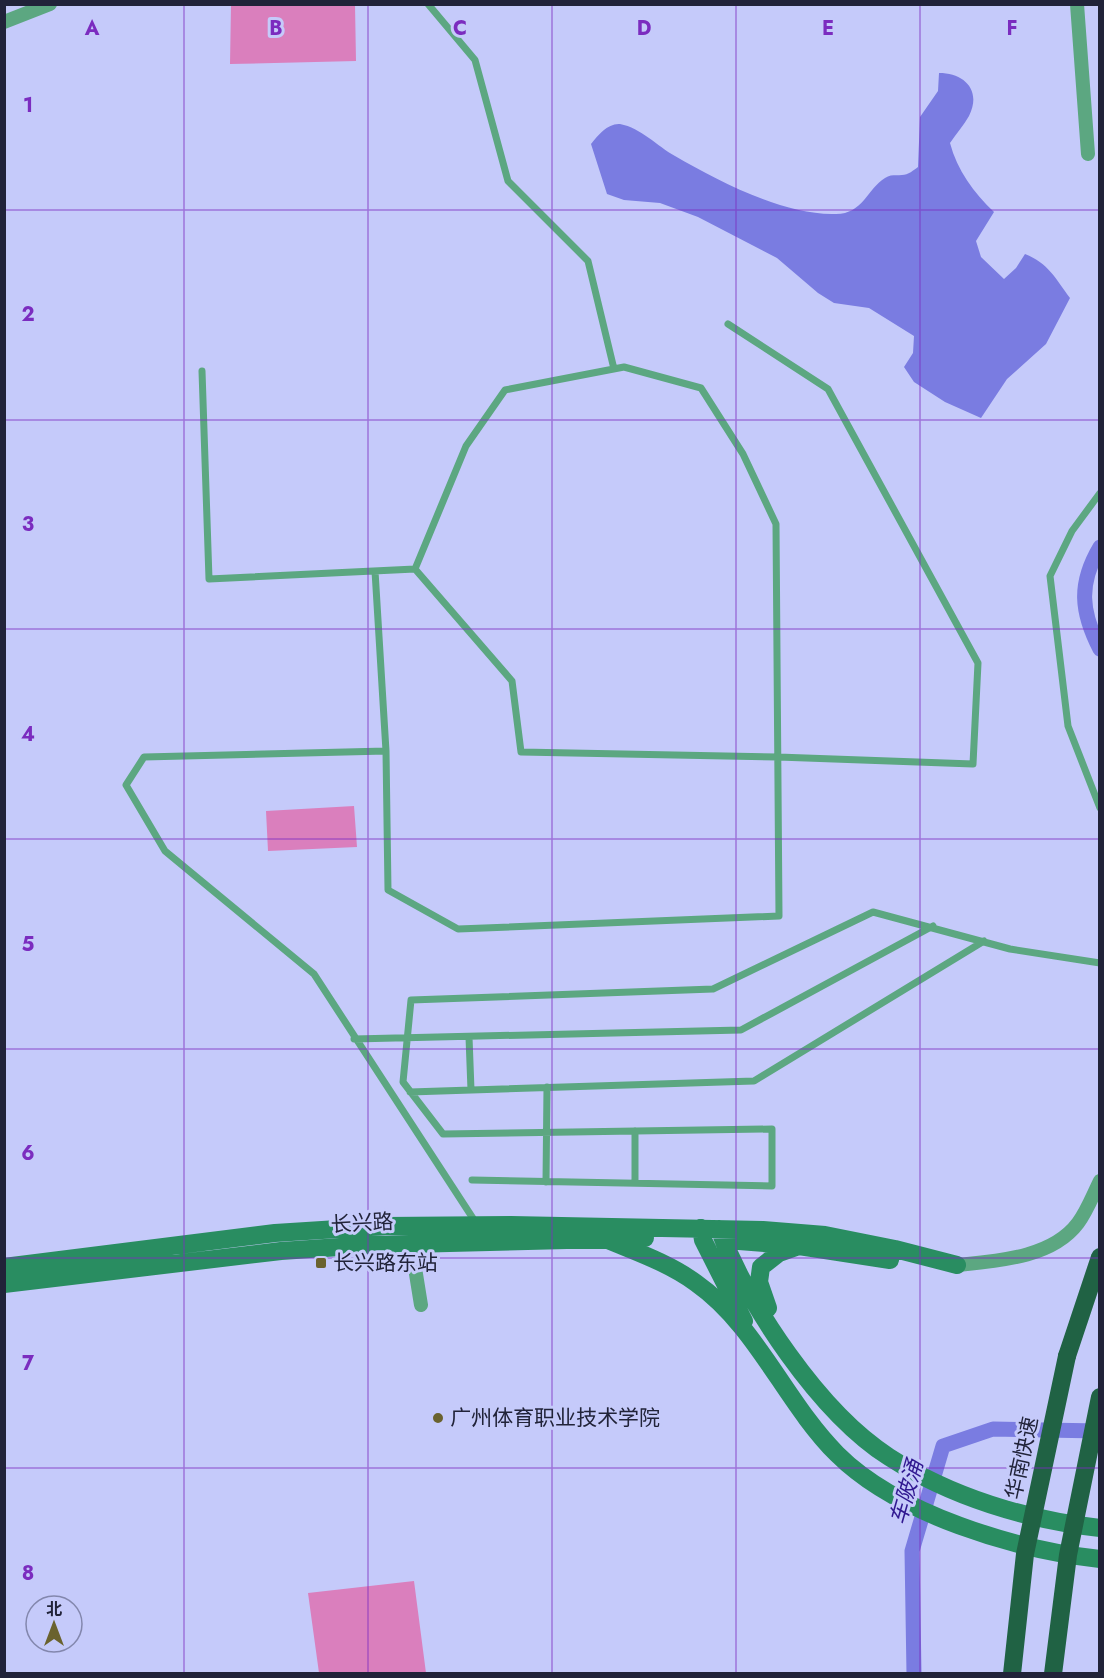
<svg xmlns="http://www.w3.org/2000/svg" width="1104" height="1678" font-family="Jost,'Noto Sans SC',sans-serif">
  <rect width="100%" height="100%" fill="#c5cafa"/>
  <path fill="#da7fbd" d="M 231,5 L 355,5 L 356,61 L 230,64 Z
    M 354,806 L 357,847 L 268,851 L 266,811 Z
    M 414,1581 L 426,1673 L 319,1673 L 308,1593 Z"/>
  <path fill="#7a7ce1" d="M 939,73 C 964,73 982,90 969,116 C 964,125 956,134 950,143 C 957,170 974,193 994,212 L 976,241 L 981,257 L 1004,279 L 1016,268 L 1025,254 C 1048,263 1056,279 1070,298 L 1046,344 L 1007,379 L 981,418 L 945,402 L 914,382 L 904,367 L 913,353 L 914,336 L 869,308 L 834,303 L 818,293 L 777,258 L 698,217 L 660,203 L 624,200 L 607,194 L 591,144 C 598,135 608,123 620,124 C 641,128 657,146 675,156 C 718,181 785,216 836,214 C 863,214 867,189 885,178 C 891,174 896,176 902,175 C 908,175 914,170 918,167 L 920,117 L 938,91 Z"/>
  <g fill="none" stroke-linecap="round" stroke-linejoin="round">
    <path stroke="#7a7ce1" stroke-width="15" d="M 1100,547 C 1078,584 1081,612 1100,649
      M 914,1674 L 912,1551 L 943,1446 L 993,1429 L 1100,1431"/>
    <path stroke="#5ca781" stroke-width="7" d="M 428,4 L 475,60 L 508,181 L 588,261 L 614,369
      M 202,371 L 209,579 L 415,569 L 466,446 L 505,390 L 624,367 L 701,388 L 743,454 L 776,524 L 779,916 L 458,929 L 388,890 L 386,751 L 375,571
      M 1100,493 L 1072,531 L 1050,576 L 1068,726 L 1100,808
      M 415,569 L 512,681 L 521,752 L 778,757 L 973,764 L 978,663 L 828,389 L 728,324
      M 386,751 L 144,757 L 126,785 L 165,851 L 314,974 L 476,1223
      M 469,1037 L 471,1090
      M 354,1039 L 741,1030 L 933,926
      M 410,1092 L 754,1081 L 984,941
      M 635,1131 L 635,1183
      M 472,1180 L 772,1186 L 772,1129 L 443,1134 L 403,1082 L 411,1000 L 713,989 L 873,912 L 1010,949 L 1100,963
      M 546,1182 L 547,1087"/>
    <path stroke="#5ca781" stroke-width="14" d="M 1077,4 L 1088,154
      M 4,22 L 50,4
      M 411,1243 L 421,1305
      M 957,1265 C 997,1261 1052,1258 1078,1223 C 1087,1211 1093,1195 1100,1181"/>
    <path stroke="#298d61" stroke-width="18" d="M 701,1228 L 703,1240 L 744,1321
      M 719,1229 C 748,1305 819,1412 889,1457 C 951,1497 1027,1520 1100,1528
      M 610,1241 C 639,1253 670,1264 696,1283 C 757,1326 785,1402 837,1454 C 897,1514 1016,1550 1100,1559
      M 739,1241 L 799,1246 L 890,1260
      M 4,1267 L 275,1233 L 385,1226 L 511,1225 L 763,1230 L 825,1235 L 895,1249 L 957,1265
      M 4,1284 L 281,1251 L 369,1245 L 645,1238
      M 768,1308 L 759,1282 L 761,1267 L 779,1253 L 796,1247"/>
    <path stroke="#206244" stroke-width="18" d="M 1067,1356 L 1100,1257"/>
    <path stroke="#206244" stroke-width="18" d="M 1012,1674 L 1025,1554 L 1067,1356
      M 1053,1674 L 1068,1555 L 1100,1397"/>
  </g>
  <path fill="none" stroke="#7b2cbf" stroke-width="1.5" stroke-opacity="0.55" d="M 184,4 L 184,1674M 368,4 L 368,1674M 552,4 L 552,1674M 736,4 L 736,1674M 920,4 L 920,1674M 4,210 L 1100,210M 4,420 L 1100,420M 4,629 L 1100,629M 4,839 L 1100,839M 4,1049 L 1100,1049M 4,1258 L 1100,1258M 4,1468 L 1100,1468"/>
  <g fill="#6a622e" stroke="#c5cafa" stroke-width="2">
    <rect x="315" y="1257" width="12" height="12" rx="3"/>
    <circle cx="438" cy="1418" r="6"/>
  </g>
  <g text-anchor="middle" stroke-width="6" stroke-linejoin="round" paint-order="stroke">
    <g font-size="21" fill="#212339" stroke="#c5cafa">
      <text transform="translate(362 1223) rotate(-3)" y="7">长兴路</text>
      <text transform="translate(1022 1458) rotate(-78)" y="7">华南快速</text>
    </g>
    <g font-size="21" fill="#212339" stroke="#c5cafa" text-anchor="start">
      <text x="333" y="1270">长兴路东站</text>
      <text x="450" y="1425">广州体育职业技术学院</text>
    </g>
    <g font-size="22" font-style="italic" fill="#301890" stroke="#c5cafa">
      <text transform="translate(906 1492) rotate(-74)" y="8">车陂涌</text>
    </g>
  </g>
  <g font-size="20" text-anchor="middle" font-weight="bold" fill="#7b2cbf" stroke="#c5cafa" stroke-width="6" stroke-linejoin="round" paint-order="stroke">
    <text x="92" y="35">A</text>
    <text x="276" y="35">B</text>
    <text x="460" y="35">C</text>
    <text x="644" y="35">D</text>
    <text x="828" y="35">E</text>
    <text x="1012" y="35">F</text>
    <text x="28" y="112">1</text>
    <text x="28" y="321">2</text>
    <text x="28" y="531">3</text>
    <text x="28" y="741">4</text>
    <text x="28" y="951">5</text>
    <text x="28" y="1160">6</text>
    <text x="28" y="1370">7</text>
    <text x="28" y="1580">8</text>
  </g>
  <rect width="1104" height="1678" fill="none" stroke="#212339" stroke-width="12"/>
  <g transform="translate(54 1624)"><circle r="28" fill="#c5cafa" stroke="#8387ad" stroke-width="1.5"/>
  <path d="M0-4.5L10 22L0 15L-10 22Z" fill="#6a622e"/>
  <text y="-9" font-size="16" font-weight="bold" text-anchor="middle" fill="#212339">北</text>
  </g>
</svg>
